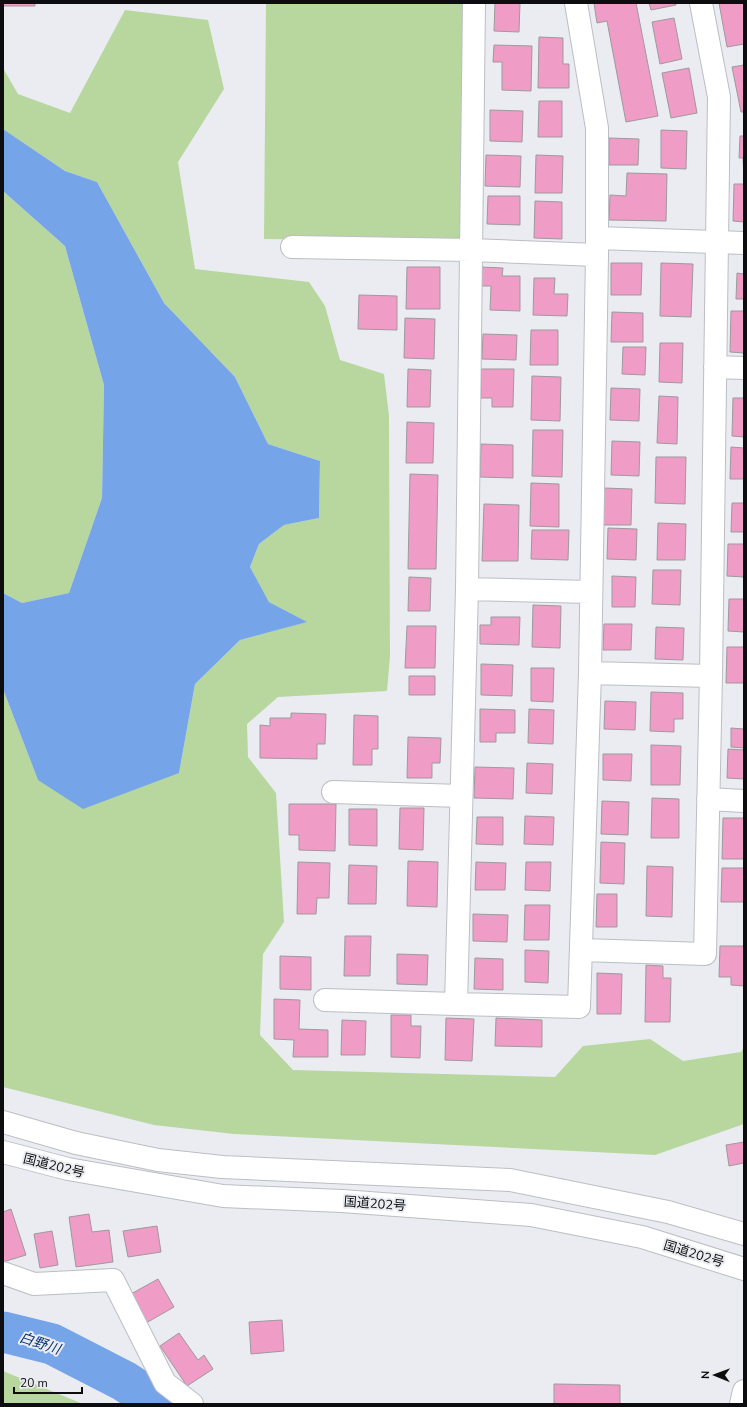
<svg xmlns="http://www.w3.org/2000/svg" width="747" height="1407" font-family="'Nunito Sans','Noto Sans JP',sans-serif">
  <rect width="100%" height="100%" fill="#eaecf2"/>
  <path fill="#b7d79e" d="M 266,3 L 466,3 L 463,241 L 264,239 Z
    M 125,10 L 208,20 L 224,89 L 178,162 L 195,269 L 309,282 L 325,306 L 340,360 L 384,374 L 389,416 L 390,656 L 387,691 L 278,697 L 247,724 L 248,757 L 276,793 L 284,922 L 263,954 L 260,1035 L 293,1070 L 555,1077 L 583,1046 L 650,1039 L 683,1061 L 741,1052 L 744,1047 L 744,1124 L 655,1155 L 234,1134 L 154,1125 L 3,1087 L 3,689 L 38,780 L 179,773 L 195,684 L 240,640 L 306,622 L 269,602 L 250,567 L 259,544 L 284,525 L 319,518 L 320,461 L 268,444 L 235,377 L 164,303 L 97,182 L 65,171 L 3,129 L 3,68 L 18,94 L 70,113 Z
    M 3,191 L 65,246 L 104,385 L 102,498 L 69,593 L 22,603 L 3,593 Z
    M 3,1371 L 83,1404 L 3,1404 Z"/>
  <path fill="#75a4e8" d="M 3,129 L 65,171 L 97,182 L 164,303 L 235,377 L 268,444 L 320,461 L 319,518 L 284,525 L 259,544 L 250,567 L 269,602 L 307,622 L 240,640 L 195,684 L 179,773 L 83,809 L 38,780 L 3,689 L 3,593 L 22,603 L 69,593 L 102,498 L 104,385 L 65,246 L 3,191 Z"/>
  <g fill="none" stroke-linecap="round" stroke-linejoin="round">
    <path stroke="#75a4e8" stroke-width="41" d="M 3,1332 L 52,1344 L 124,1381 L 159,1404"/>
  </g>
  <path fill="#ef9cc7" stroke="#9f999c" d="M 3,3 L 35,3 L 35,6 L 3,6 Z
    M 495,3 L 520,3 L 519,32 L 494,31 Z
    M 594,3 L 636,3 L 658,116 L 626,122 L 607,21 L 597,23 Z
    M 649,3 L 676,3 L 676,5 L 651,10 Z
    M 719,3 L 744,3 L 744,44 L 727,47 Z
    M 674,18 L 682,59 L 660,64 L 652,22 Z
    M 539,37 L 563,38 L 563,64 L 569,64 L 569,88 L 538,88 Z
    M 494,45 L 532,46 L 531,91 L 502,90 L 502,62 L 493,62 Z
    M 744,65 L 744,112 L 741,112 L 732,67 Z
    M 689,68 L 697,113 L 671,118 L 662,73 Z
    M 539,101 L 562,101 L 562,137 L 538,137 Z
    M 490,110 L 523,111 L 522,142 L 490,141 Z
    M 661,130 L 687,131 L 686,169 L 661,168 Z
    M 740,136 L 744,136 L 744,177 L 743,158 L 739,158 Z
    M 609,138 L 639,139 L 638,165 L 609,165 Z
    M 486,155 L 521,156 L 520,187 L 485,186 Z
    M 536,155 L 563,156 L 562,193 L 535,193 Z
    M 627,173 L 667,174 L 666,221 L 609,220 L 610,195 L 626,196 Z
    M 734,184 L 744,184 L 744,222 L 733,221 Z
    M 488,196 L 520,196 L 520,225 L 487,224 Z
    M 535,201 L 562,202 L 562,239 L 534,238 Z
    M 611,263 L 642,263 L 641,295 L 611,295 Z
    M 661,263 L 693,264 L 691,317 L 660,316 Z
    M 407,267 L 440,267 L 440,309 L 406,309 Z
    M 481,267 L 503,268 L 502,276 L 520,276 L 520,311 L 490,310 L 491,286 L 481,286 Z
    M 737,273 L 744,274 L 744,299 L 736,299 Z
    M 534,278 L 555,278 L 554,294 L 568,294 L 567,316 L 533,315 Z
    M 359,295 L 397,296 L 397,330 L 358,329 Z
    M 731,311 L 744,311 L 744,353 L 730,352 Z
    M 612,312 L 643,313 L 643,342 L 611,342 Z
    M 405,318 L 435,319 L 434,359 L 404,358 Z
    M 531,330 L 558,330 L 558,365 L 530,365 Z
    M 483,334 L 517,335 L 516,360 L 482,359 Z
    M 660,343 L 683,343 L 682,383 L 659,382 Z
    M 623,347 L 646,347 L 645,375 L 622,374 Z
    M 408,369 L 431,370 L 430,407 L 407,407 Z
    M 481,369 L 514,369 L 513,407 L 492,407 L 492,398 L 481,398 Z
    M 532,376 L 561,377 L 560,421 L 531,420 Z
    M 611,388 L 640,389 L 639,421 L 610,420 Z
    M 659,396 L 678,397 L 677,444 L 657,443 Z
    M 733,398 L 744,398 L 744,437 L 732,436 Z
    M 407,422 L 434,423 L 433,463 L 406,463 Z
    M 533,430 L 563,430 L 562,477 L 532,476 Z
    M 612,441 L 640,442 L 639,476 L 611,475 Z
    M 481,444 L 513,445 L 513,478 L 480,477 Z
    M 731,447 L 744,448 L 744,479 L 730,479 Z
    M 656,457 L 686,457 L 685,504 L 655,503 Z
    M 410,474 L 438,475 L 436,569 L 408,569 Z
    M 531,483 L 559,484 L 559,527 L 530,526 Z
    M 604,488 L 632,489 L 631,525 L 603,525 Z
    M 732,503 L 744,503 L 744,532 L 731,532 Z
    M 484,504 L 519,505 L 518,561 L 482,561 Z
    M 658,523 L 686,524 L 685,560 L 657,560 Z
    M 608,528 L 637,529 L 636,560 L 607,559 Z
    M 532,530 L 569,530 L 568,560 L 531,559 Z
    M 728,544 L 744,544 L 744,577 L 727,576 Z
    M 653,570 L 681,570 L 680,605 L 652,604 Z
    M 612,576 L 636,577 L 635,607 L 612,607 Z
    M 409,577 L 431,578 L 430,611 L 408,611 Z
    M 729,599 L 744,599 L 744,632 L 728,631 Z
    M 533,605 L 561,606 L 560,648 L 532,647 Z
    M 491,617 L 520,617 L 519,645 L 480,644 L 480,625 L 491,625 Z
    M 604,624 L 632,624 L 631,650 L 603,650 Z
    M 407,626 L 436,626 L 435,668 L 405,668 Z
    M 656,627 L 684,628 L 683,660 L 655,659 Z
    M 727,647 L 744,647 L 744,683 L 726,683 Z
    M 481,664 L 513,665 L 512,696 L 481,695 Z
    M 531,668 L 554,668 L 553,702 L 531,701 Z
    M 409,676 L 435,676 L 435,695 L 409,695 Z
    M 651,692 L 683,693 L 683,719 L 674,719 L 674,732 L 650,731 Z
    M 605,701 L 636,702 L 635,730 L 604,729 Z
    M 480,709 L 515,710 L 515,733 L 496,733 L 496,742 L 480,742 Z
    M 529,709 L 554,710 L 553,744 L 528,743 Z
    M 291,713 L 326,714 L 325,744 L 317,744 L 317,759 L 260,758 L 260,725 L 270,726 L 270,718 L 291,718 Z
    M 354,715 L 378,716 L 378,749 L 372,749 L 372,765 L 353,765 Z
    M 731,728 L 744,729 L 744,748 L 731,747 Z
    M 408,737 L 441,738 L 440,763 L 432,763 L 432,778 L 407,778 Z
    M 651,745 L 681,746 L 680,785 L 651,785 Z
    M 728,749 L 744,750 L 744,779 L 727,778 Z
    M 603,754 L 632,754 L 631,781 L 603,780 Z
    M 527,763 L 553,764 L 552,794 L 526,793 Z
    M 475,767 L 514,768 L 513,799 L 474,798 Z
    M 652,798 L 679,799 L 679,838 L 651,838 Z
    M 602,801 L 629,802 L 628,835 L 601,834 Z
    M 289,804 L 336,804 L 335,851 L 299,850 L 299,835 L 289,835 Z
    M 400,808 L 424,808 L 423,850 L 399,849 Z
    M 349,809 L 377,809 L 377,846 L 349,845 Z
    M 525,816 L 554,817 L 553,845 L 524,844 Z
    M 477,817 L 503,817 L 503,845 L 476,844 Z
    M 723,818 L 744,818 L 744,859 L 722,859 Z
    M 601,842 L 625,843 L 624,884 L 600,883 Z
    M 408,861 L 438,862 L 437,907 L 407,906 Z
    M 298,862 L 330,863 L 329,898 L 317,898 L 316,914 L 297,914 Z
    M 476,862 L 506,863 L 505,890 L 475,890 Z
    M 526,862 L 551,862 L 550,891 L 525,890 Z
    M 349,865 L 377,866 L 376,904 L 348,904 Z
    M 647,866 L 673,867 L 672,917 L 646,916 Z
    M 722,868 L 744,868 L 744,902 L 721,902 Z
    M 597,894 L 617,894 L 617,927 L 596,927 Z
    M 525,905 L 550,905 L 549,940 L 524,940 Z
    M 473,914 L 508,915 L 507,942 L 473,941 Z
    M 345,936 L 371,936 L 370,976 L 344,976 Z
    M 720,946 L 744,946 L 744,986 L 731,985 L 731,977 L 719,977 Z
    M 525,950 L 549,951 L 548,983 L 525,982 Z
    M 397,954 L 428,955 L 427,985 L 397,984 Z
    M 280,956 L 311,957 L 311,990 L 280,989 Z
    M 475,958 L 503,959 L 503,990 L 474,989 Z
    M 646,965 L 663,966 L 663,978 L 671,978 L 670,1022 L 645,1022 Z
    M 597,973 L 622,974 L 621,1014 L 597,1014 Z
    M 274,999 L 300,1000 L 299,1029 L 328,1030 L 328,1057 L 293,1057 L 294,1040 L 274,1039 Z
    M 391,1015 L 411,1015 L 411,1026 L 421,1026 L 420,1058 L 391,1057 Z
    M 446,1018 L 474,1019 L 472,1061 L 445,1060 Z
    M 496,1018 L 542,1020 L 542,1047 L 495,1046 Z
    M 342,1020 L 366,1021 L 365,1055 L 341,1055 Z
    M 744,1142 L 744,1163 L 729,1166 L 726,1145 Z
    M 11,1209 L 26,1255 L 3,1262 L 3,1212 Z
    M 89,1214 L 92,1232 L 109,1230 L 113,1262 L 76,1267 L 69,1217 Z
    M 157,1226 L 161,1252 L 128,1257 L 123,1231 Z
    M 52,1231 L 58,1265 L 40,1268 L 34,1234 Z
    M 158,1279 L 174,1307 L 146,1323 L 129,1295 Z
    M 282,1320 L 284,1351 L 251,1354 L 249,1322 Z
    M 179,1333 L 198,1360 L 204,1355 L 213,1369 L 187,1386 L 160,1346 Z
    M 554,1384 L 620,1385 L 620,1404 L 554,1404 Z"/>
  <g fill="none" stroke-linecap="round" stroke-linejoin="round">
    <g stroke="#bcbec4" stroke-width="24">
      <path id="minor" d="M 474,3 L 467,589 L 456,1004 L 579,1007 L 590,673 L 597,255 L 597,128 L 576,3
        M 597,238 L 744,243
        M 292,247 L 471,250 L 597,255
        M 715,367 L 744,368
        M 467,589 L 590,592
        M 590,673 L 711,676
        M 333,792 L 461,796
        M 708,799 L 744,801
        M 582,950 L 705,954 L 711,676 L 719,97 L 701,3
        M 325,1000 L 456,1004
        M 3,1273 L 34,1284 L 113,1280 L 165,1383 L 192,1404"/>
    </g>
    <g stroke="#bcbec4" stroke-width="24">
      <path id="tertiary" d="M 741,1404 L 744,1391"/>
    </g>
    <g stroke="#bcbec4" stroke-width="24">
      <path id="trunk" d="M 3,1122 L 76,1143 L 158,1160 L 222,1167 L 510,1180 L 668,1212 L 744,1234
        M 3,1152 L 68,1169 L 223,1196 L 342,1201 L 531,1215 L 642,1237 L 744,1269"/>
    </g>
    <use href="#minor" stroke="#fff" stroke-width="22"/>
    <use href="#tertiary" stroke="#fff" stroke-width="22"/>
    <use href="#trunk" stroke="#fff" stroke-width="22"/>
  </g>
  <g text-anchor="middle" stroke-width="4" stroke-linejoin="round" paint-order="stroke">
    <g font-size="13" fill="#0d0d0f" stroke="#eaecf2">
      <text transform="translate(54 1165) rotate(14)" y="5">国道202号</text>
      <text transform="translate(375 1203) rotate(4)" y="5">国道202号</text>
      <text transform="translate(694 1253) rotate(17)" y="5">国道202号</text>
    </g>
    <g font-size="14" font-style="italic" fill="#063470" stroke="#eaecf2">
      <text transform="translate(40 1343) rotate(18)" y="5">白野川</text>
    </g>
  </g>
  <rect width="747" height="1407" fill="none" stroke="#0d0d0f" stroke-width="8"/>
  <g transform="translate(715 1375) rotate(271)" stroke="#eaecf2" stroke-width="3" paint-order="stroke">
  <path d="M0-3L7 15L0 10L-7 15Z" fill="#0d0d0f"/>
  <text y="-6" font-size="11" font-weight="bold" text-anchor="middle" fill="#0d0d0f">N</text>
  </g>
  <path d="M14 1387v6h68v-6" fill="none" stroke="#0d0d0f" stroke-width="2"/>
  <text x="20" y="1387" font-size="12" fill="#0d0d0f" stroke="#eaecf2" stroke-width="3" paint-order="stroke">20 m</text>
</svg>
